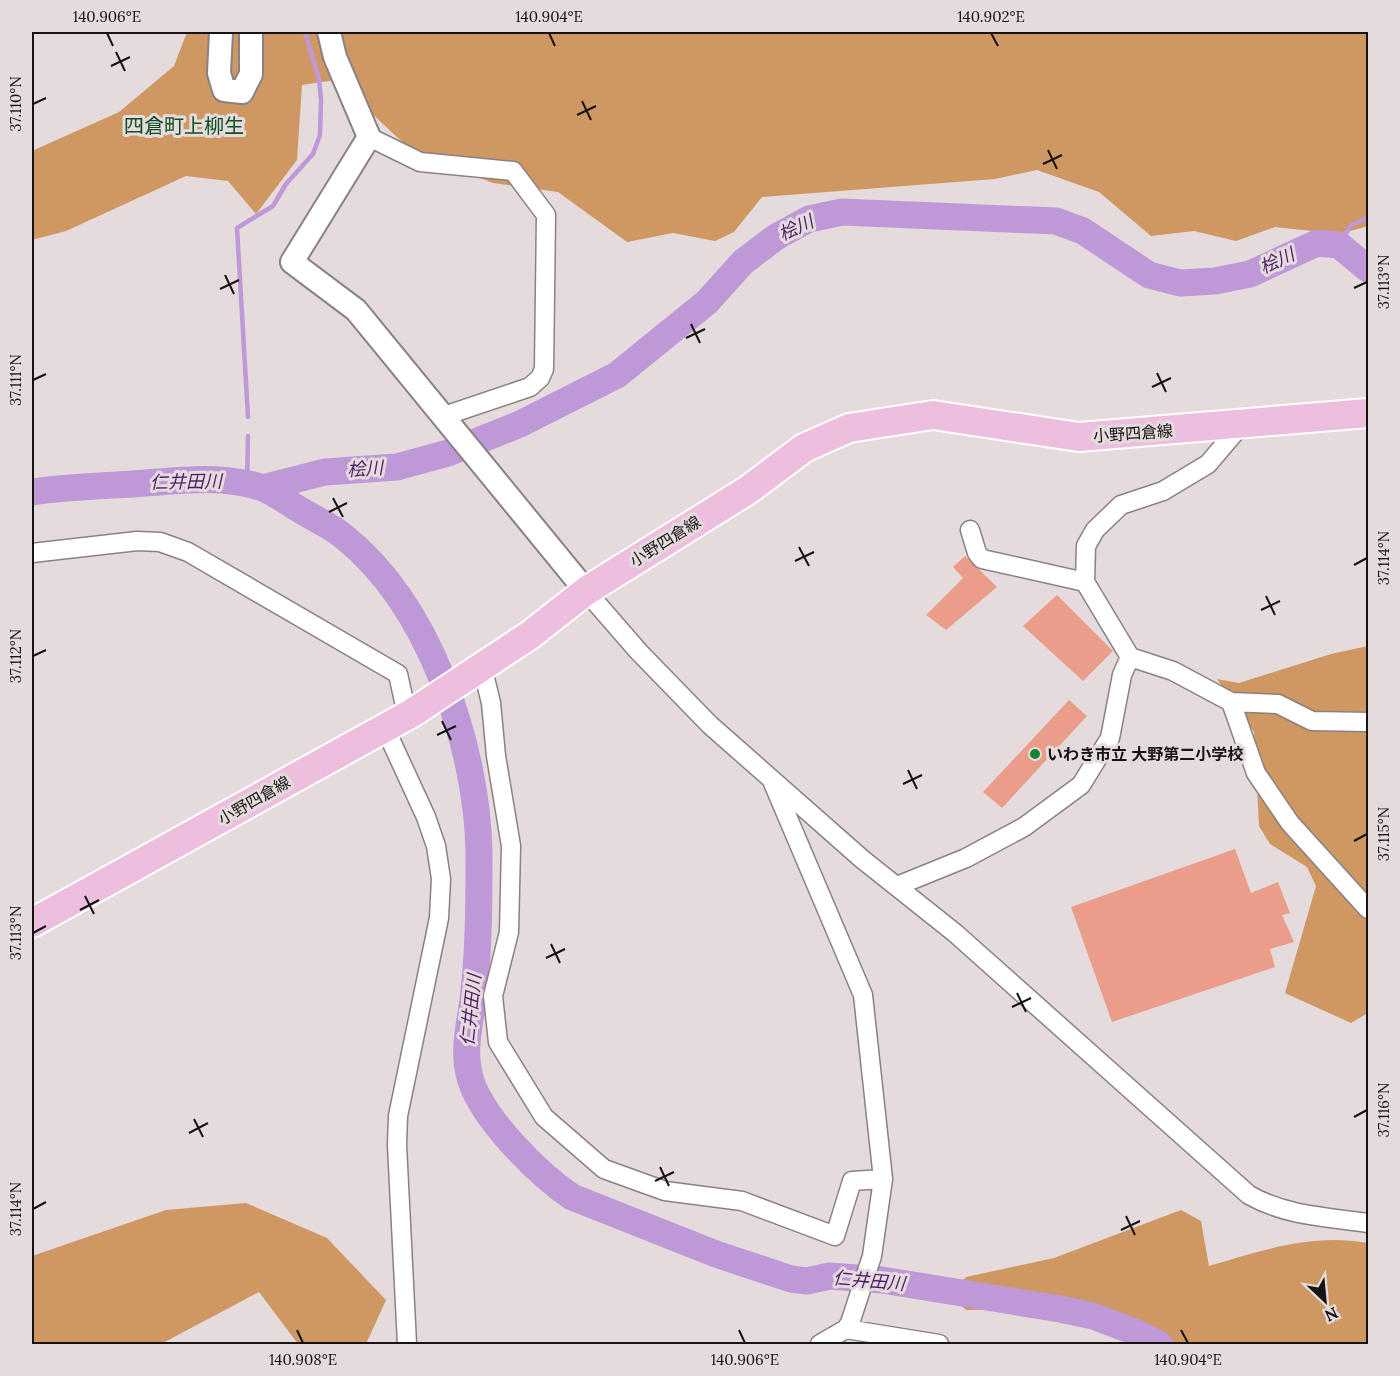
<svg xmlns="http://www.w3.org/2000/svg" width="1400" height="1376" font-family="Lora,'Noto Sans JP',serif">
  <rect width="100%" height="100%" fill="#e5dbdd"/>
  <path fill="#cf9762" d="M 187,32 L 1368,32 L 1368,226 L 1340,234 L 1275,227 L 1236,241 L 1194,231 L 1151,236 L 1099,192 L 1037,170 L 995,179 L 762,197 L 734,232 L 715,241 L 673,233 L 627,242 L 558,192 L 493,183 L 412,151 L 336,80 L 302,85 L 297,160 L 256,214 L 228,181 L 186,176 L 66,231 L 32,240 L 32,151 L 119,112 L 174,66 Z
    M 1368,646 L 1368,1013 L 1351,1023 L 1285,993 L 1316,886 L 1307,867 L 1270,844 L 1259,826 L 1254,732 L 1217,679 L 1239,683 L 1331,654 Z
    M 246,1203 L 327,1238 L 386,1300 L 366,1344 L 298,1344 L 259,1292 L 161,1344 L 32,1344 L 32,1256 L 166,1210 Z
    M 1181,1210 L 1201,1221 L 1209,1266 C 1264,1250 1311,1233 1368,1243 L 1368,1344 L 1165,1344 L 1137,1331 L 1032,1309 L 966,1310 L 950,1295 L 966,1277 L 1054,1258 Z"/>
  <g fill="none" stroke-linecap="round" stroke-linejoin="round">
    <path stroke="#be98d7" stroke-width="4.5" d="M 1339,245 L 1351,225 L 1368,218
      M 248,417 L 237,228 L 273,206 L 286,184 L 313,154 L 320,135 L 321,100 L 319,79 L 305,32
      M 247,485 L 248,436"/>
    <path stroke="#be98d7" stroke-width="27" d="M 262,488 L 325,472 L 397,467 L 448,453 L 520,424 L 617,375 L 707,302 L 743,262 L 776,237 L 809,219 L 842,212 L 1056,221 L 1083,231 L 1149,275 L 1180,283 L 1215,281 L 1250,274 L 1317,243 L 1339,245 L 1368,269
      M 32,492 C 65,487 99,486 133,484 C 176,481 218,474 260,487 C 275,492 289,504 302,511 C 315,519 331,526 343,536 C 429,604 477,745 479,852 C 479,898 479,946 474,991 C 471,1023 461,1049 471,1081 C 484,1120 538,1174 572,1197 L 716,1254 L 791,1279 L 807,1281 L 830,1276 L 882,1280 L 1060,1309 L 1093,1316 L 1135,1332 L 1159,1344"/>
  </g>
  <path fill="#ea9d89" d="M 965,556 L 997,587 L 946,630 L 926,615 L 963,578 L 953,567 Z
    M 1057,595 L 1113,651 L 1083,681 L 1023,626 Z
    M 1069,700 L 1087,716 L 1002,808 L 983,792 Z
    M 1235,849 L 1251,893 L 1278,882 L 1290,913 L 1282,915 L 1294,942 L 1270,949 L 1275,967 L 1112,1022 L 1071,907 Z"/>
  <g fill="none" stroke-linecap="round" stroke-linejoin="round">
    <g stroke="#8a8183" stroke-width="21">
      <path id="minor" d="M 369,137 L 420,162 L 513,171 L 546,215 L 544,369 L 540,378 L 530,387 L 444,416
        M 970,530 L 977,553 L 982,559 L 1085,582
        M 32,553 L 137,541 L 160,542 L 188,552 L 398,674 L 407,715
        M 586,591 L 639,652 L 710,725 L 862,859 L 955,933 L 1249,1195 C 1286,1216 1327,1217 1368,1223
        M 1130,657 L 1173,671 L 1231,702 L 1278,704 L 1312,721 L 1368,722
        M 482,666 L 491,703 L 496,756 L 511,846 L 509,932 L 493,996 L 498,1042 L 544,1117 L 604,1169 L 665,1191 L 742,1201 L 835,1236 L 852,1181 L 883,1179
        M 1231,702 L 1256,773 L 1290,823 L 1368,909
        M 385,728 L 426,817 L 436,846 L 441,879 L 439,918 L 398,1116 L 397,1145 L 407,1344
        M 773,783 L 863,995 L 883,1179 L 872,1256 L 850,1323 L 846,1329 L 820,1344
        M 897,886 L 966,858 L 1024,827 L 1081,785 L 1110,738 L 1122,675 L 1130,657 L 1085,582 L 1086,546 L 1095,530 L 1121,505 L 1163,491 L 1208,464 L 1242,424
        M 846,1329 L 939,1344"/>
    </g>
    <g stroke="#8a8183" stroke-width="26">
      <path id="tertiary" d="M 221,32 L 219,73 L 224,90 L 242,92 L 251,74 L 251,32
        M 329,32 L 335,57 L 369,137 L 292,262 L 356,310 L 586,591"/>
    </g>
    <g stroke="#fff" stroke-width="32">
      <path id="primary" d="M 32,923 L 412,713 L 530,635 L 586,591 L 748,490 L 804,448 L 849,428 L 933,415 L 1079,437 L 1368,413"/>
    </g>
    <use href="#minor" stroke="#fff" stroke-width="18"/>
    <use href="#tertiary" stroke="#fff" stroke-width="22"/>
    <use href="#primary" stroke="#edbede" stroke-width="28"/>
  </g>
  <path fill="none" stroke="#161313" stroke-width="2" d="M 107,33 L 113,46M 549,33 L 555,46M 991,33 L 998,46M 116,52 L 125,71M 111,66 L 130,57M 582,101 L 591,120M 33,104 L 46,98M 577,115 L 596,106M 1048,150 L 1057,169M 1043,164 L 1062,155M 225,275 L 234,294M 1354,288 L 1367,282M 220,289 L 239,280M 691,324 L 700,343M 686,338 L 705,329M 1157,373 L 1166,392M 33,380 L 46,374M 1152,387 L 1171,378M 333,498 L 343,517M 329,512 L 347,503M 799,547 L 809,566M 795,561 L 814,552M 1354,565 L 1367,558M 1266,596 L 1275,615M 1261,610 L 1280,601M 33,656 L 46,650M 442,721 L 451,740M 437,735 L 456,726M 908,770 L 917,789M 903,784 L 922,775M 1354,841 L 1367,834M 85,896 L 94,914M 80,910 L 99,900M 33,933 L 46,926M 551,944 L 560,963M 546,958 L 565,949M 1017,993 L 1026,1012M 1012,1007 L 1031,998M 1354,1117 L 1367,1110M 194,1119 L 203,1137M 189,1133 L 208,1123M 660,1167 L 669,1186M 655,1181 L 674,1172M 33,1209 L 46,1202M 1126,1216 L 1135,1235M 1121,1230 L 1140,1221M 297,1330 L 303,1343M 739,1330 L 745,1343M 1181,1330 L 1188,1343"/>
  <circle fill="#168136" stroke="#e5dbdd" stroke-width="2" cx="1035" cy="754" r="6"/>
  <g text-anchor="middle" stroke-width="6" stroke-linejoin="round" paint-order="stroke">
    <g font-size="16" fill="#161313" stroke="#e5dbdd">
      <text transform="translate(1133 433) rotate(-4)" y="6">小野四倉線</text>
      <text transform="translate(665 541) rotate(-32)" y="6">小野四倉線</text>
      <text transform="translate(254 800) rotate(-30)" y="6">小野四倉線</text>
    </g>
    <g font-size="16" font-weight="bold" fill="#161313" stroke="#e5dbdd" text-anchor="start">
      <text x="1047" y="760">いわき市立 大野第二小学校</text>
    </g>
    <g font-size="18" font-style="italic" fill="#4d1d67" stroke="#e5dbdd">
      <text transform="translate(796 228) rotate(-25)" y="6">桧川</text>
      <text transform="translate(1277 261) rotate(-25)" y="6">桧川</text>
      <text transform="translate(365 469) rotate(-4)" y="6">桧川</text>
      <text transform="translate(186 482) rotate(-1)" y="6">仁井田川</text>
      <text transform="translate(471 1010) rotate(-84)" y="6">仁井田川</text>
      <text transform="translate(869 1281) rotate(5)" y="6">仁井田川</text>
    </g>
    <g font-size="20" fill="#0e5020" stroke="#e5dbdd">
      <text x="184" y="133">四倉町上柳生</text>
    </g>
  </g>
  <rect width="1400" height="1376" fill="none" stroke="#e5dbdd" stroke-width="66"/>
  <g transform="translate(1325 1301) rotate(154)" stroke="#e5dbdd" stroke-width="4.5" paint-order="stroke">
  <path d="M0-4.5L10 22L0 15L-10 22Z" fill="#161313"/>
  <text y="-9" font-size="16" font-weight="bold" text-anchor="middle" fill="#161313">N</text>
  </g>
  <rect x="33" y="33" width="1334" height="1310" fill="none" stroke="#161313" stroke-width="2"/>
  <g font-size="15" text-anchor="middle" fill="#161313">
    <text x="107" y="22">140.906°E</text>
    <text x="549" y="22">140.904°E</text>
    <text x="991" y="22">140.902°E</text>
    <text transform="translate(16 104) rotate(-90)" y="5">37.110°N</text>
    <text transform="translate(1384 282) rotate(-90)" y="5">37.113°N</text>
    <text transform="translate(16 380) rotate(-90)" y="5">37.111°N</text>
    <text transform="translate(1384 558) rotate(-90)" y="5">37.114°N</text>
    <text transform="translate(16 656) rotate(-90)" y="5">37.112°N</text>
    <text transform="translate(1384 834) rotate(-90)" y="5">37.115°N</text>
    <text transform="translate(16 933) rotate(-90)" y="5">37.113°N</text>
    <text transform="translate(1384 1110) rotate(-90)" y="5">37.116°N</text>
    <text transform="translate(16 1209) rotate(-90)" y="5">37.114°N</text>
    <text x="303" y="1365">140.908°E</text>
    <text x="745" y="1365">140.906°E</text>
    <text x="1188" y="1365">140.904°E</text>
  </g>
</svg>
